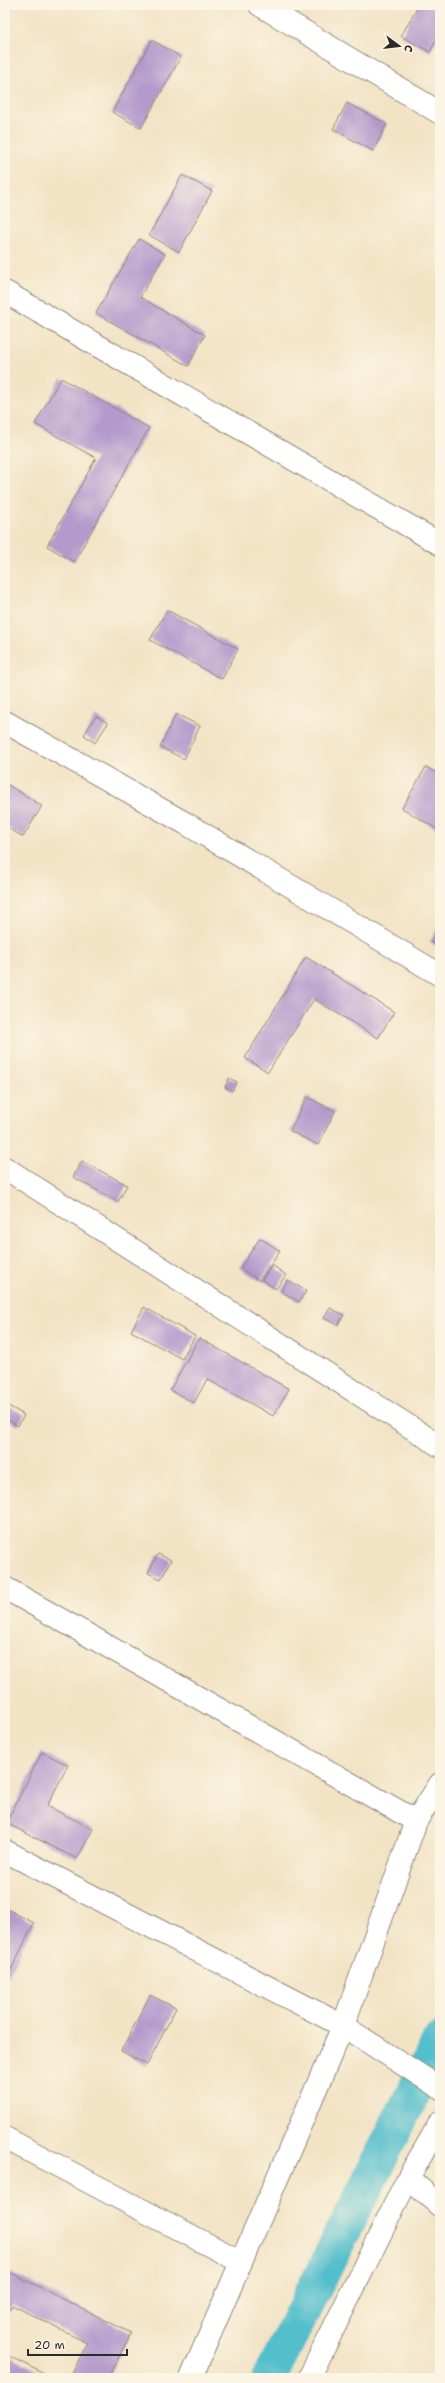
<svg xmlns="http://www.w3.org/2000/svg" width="445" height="2383" font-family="'Shantell Sans',sans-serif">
  <rect width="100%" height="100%" fill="#fcf5e5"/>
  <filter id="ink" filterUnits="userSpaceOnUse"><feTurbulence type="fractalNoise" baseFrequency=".025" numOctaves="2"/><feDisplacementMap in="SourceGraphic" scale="8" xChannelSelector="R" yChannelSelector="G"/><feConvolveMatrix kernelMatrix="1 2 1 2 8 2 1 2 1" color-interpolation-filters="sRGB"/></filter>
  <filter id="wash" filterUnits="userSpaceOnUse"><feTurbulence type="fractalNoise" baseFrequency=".012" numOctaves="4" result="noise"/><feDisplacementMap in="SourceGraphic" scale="16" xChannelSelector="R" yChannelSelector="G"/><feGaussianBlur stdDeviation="0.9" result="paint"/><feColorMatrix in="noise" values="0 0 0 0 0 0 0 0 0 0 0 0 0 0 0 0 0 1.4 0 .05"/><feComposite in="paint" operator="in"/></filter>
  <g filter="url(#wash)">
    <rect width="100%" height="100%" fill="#f2e3c5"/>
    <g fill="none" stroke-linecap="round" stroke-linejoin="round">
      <path stroke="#52becc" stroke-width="35" d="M 269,2378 L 440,2040"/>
    </g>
    <g id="blocks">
      <path fill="#b49acc" d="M 419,5 L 440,5 L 440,34 L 430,52 L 401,36 Z
        M 152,40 L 181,57 L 141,128 L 112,112 Z
        M 347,103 L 387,124 L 373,151 L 333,129 Z
        M 182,175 L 212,191 L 179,252 L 149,235 Z
        M 139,239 L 165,254 L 140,297 L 205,335 L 188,366 L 96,313 Z
        M 61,378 L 149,428 L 74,562 L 47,546 L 96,458 L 35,424 Z
        M 167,610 L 238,649 L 222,679 L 150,640 Z
        M 176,714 L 200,726 L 184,759 L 160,747 Z
        M 96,716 L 108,723 L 95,743 L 84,735 Z
        M 426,767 L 440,775 L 440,831 L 402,808 Z
        M 5,783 L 42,806 L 23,837 L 5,826 Z
        M 440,925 L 440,948 L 430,942 Z
        M 306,957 L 394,1012 L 378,1038 L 314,999 L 268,1072 L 245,1058 Z
        M 229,1078 L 237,1082 L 232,1091 L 225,1087 Z
        M 307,1097 L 335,1111 L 318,1145 L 290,1131 Z
        M 82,1161 L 127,1185 L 118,1202 L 73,1177 Z
        M 260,1238 L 280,1251 L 260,1281 L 240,1268 Z
        M 272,1265 L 286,1275 L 276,1289 L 262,1280 Z
        M 288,1280 L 306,1291 L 299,1302 L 281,1291 Z
        M 144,1307 L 195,1336 L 182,1359 L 131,1331 Z
        M 330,1308 L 344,1315 L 338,1325 L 324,1318 Z
        M 199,1338 L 289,1389 L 273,1416 L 207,1379 L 194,1403 L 170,1390 Z
        M 5,1404 L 24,1415 L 18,1426 L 5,1418 Z
        M 158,1554 L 171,1560 L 161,1579 L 148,1573 Z
        M 42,1752 L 68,1765 L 47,1806 L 93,1829 L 77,1859 L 6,1823 Z
        M 5,1908 L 34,1923 L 5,1982 Z
        M 150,1995 L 176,2008 L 147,2065 L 121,2051 Z
        M 5,2270 L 131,2333 L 108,2378 L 70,2378 L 87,2343 L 12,2305 L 5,2320 Z
        M 5,2354 L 52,2378 L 5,2378 Z"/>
    </g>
  </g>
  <g filter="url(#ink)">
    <use href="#blocks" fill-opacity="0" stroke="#8e8778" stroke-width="1"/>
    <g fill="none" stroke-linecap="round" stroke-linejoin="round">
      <g stroke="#8e8778" stroke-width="24">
        <path id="minor" d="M 260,5 L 440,113
          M 5,292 L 440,544
          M 5,722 L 185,823 L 440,975
          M 5,1168 L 440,1446
          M 5,1588 L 416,1821
          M 5,1851 L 343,2026 L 440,2088
          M 5,2138 L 241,2262
          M 408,2178 L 440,2206
          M 191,2378 L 343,2026 L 416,1821 L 440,1784
          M 309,2378 L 408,2178 L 440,2123"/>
      </g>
      <use href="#minor" stroke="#fff" stroke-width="22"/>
    </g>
  </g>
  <rect width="445" height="2383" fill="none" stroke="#fcf5e5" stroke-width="20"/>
  <g transform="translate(399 46) rotate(105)" stroke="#fcf5e5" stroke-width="3" paint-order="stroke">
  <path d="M0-3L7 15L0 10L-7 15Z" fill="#2b2b2b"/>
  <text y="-6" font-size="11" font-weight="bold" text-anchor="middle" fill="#2b2b2b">С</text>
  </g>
  <path d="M28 2349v6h99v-6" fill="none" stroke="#2b2b2b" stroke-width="2"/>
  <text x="34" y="2349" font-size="12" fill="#2b2b2b" stroke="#fcf5e5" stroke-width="3" paint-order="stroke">20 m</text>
</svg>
